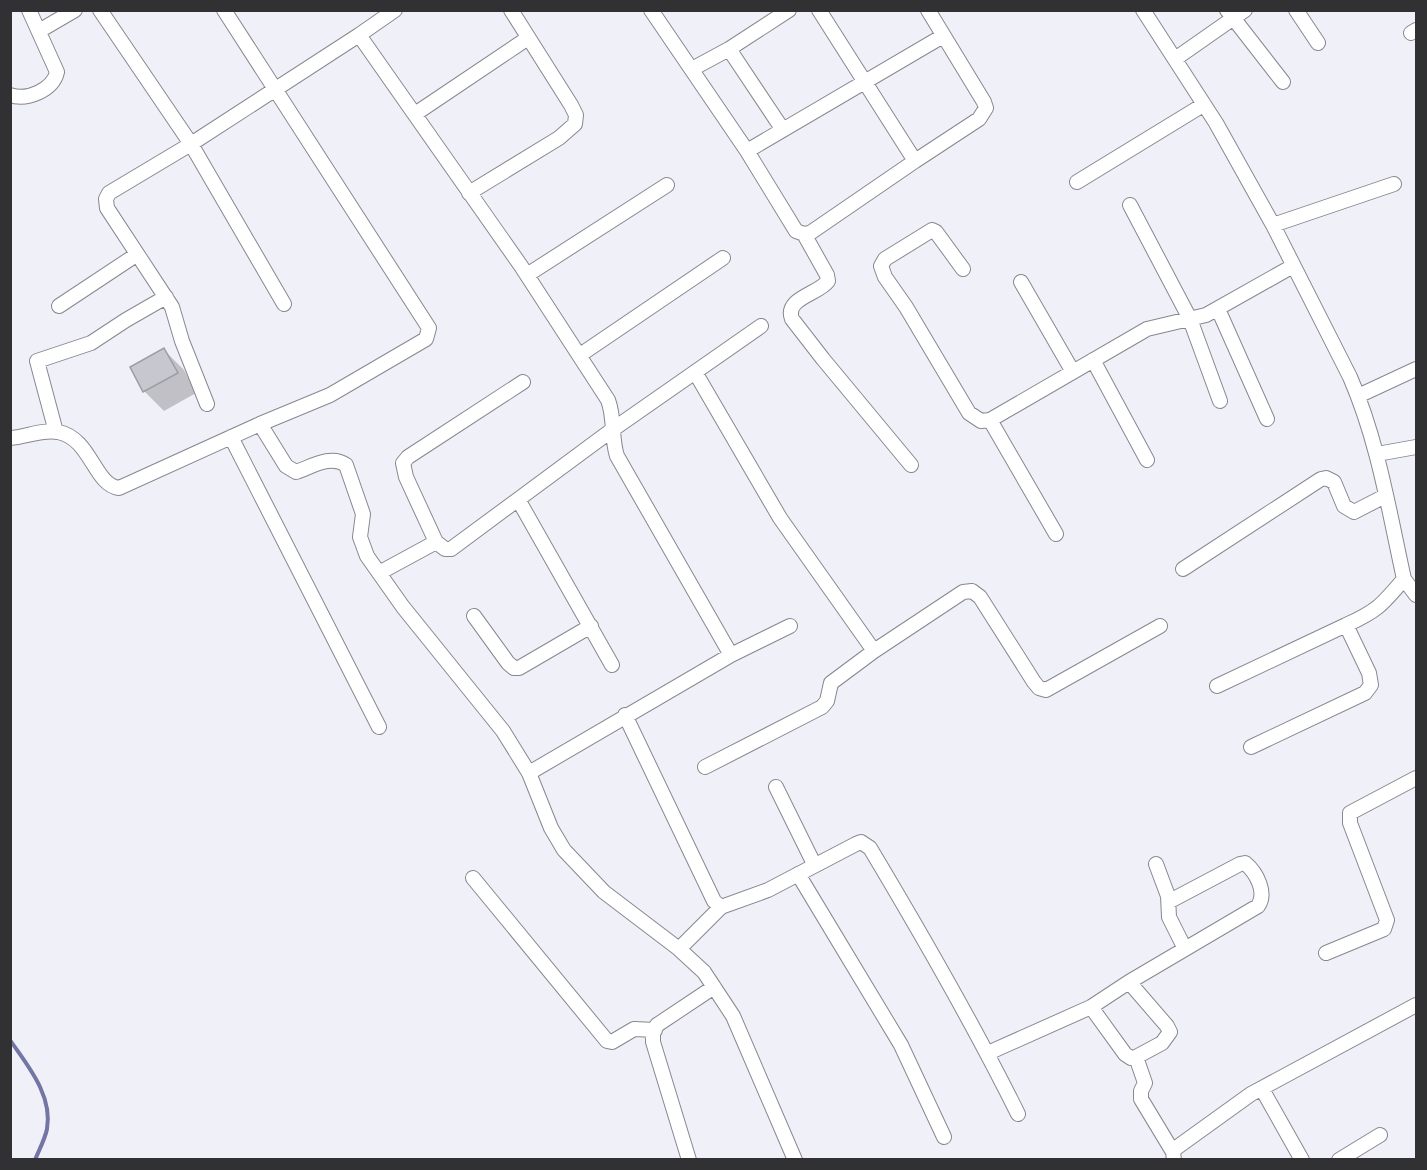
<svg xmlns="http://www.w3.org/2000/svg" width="1427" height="1170" font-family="'Alegreya Sans',sans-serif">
  <rect width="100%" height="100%" fill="#f0f1f8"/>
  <path fill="#0003" d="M 164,350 L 184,370 L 196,393 L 164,411 L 144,391 Z"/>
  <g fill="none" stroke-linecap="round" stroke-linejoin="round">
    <path stroke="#7475a5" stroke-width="4" d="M 10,1040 C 27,1065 53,1095 47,1129 C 45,1139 39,1150 35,1160"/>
  </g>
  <path fill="#c7c7cf" stroke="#9c9da4" stroke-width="1.5" d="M 164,348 L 178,373 L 143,392 L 130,367 Z"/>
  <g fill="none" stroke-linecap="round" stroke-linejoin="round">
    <g stroke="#87888f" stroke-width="16">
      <path id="minor" d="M 100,10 L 191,144 L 359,35
        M 224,10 L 429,328 L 426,339 L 330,395 L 260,424
        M 395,10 L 359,35 L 521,266 L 608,400 C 615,418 611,438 617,456 L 731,655
        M 651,10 L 747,151 L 796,231 L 804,234 L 810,233 L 915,161 L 819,10
        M 1143,10 L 1216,123 L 1273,225 L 1350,377 C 1378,441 1389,511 1404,579 L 1416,595
        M 1227,10 L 1283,82
        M 1296,10 L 1318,43
        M 39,31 L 75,10
        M 1411,33 L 1416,30
        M 729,49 L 783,130
        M 1175,59 L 1245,10
        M 692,69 L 729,49 L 789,10
        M 10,95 C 27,101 53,90 57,72 L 29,10
        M 415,114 L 528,38
        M 747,151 L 943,36
        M 915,161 L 979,119 L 986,108 L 984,102 L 928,10
        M 1077,182 L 1203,105
        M 469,193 L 559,138 L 575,124 L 576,115 L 571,105 L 511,10
        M 1130,205 L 1190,319 L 1220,401
        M 1273,225 L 1394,184
        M 804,234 L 827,275 L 828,281 C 819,294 784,298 792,319 L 823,359 L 911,465
        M 963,269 L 936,232 L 932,230 L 885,259 L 881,266 L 885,277 L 906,307 L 969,413 L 981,421 L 990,420 L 1147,329 L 1206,315 L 1293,266
        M 527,275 L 667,185
        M 1021,282 L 1073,372
        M 59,306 L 136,255
        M 1218,309 L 1267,419
        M 580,355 L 723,258
        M 1093,360 L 1147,460
        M 695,372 L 780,518 L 874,651 L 831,683 L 827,701 L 822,707 L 705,767
        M 523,382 L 408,457 L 403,463 L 406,477 L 436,542 L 445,549 L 451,549 L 612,430 L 761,326
        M 1358,396 L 1416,369
        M 207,404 L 182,341 L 172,307 L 107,208 L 106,199 L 109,193 L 191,144 L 284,304
        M 990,420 L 1056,534
        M 56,432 L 37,361 L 91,343 L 126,320 L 166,297
        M 231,437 L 379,727
        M 10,438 C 26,437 42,429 58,432 C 91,438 94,485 119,488 L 260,424 L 286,466 L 296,472 C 311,467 331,454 346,465 L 363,514 L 360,537 L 367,556 L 403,607 L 503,731 L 529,773 L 551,828 L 564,850 L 604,892 L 679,949 L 704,972 L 733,1016 L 795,1160
        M 1377,454 L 1416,447
        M 519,501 L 612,665
        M 1183,569 L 1321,479 L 1326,478 L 1334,482 L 1344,506 L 1354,512 L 1385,496
        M 379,573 L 436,542
        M 474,616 L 508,663 L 514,668 L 519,668 L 591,626
        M 874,651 L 963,592 L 972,591 L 980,597 L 1034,682 L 1039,688 L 1046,690 L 1160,626
        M 1217,686 L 1346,625
        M 625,715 L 714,901 L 721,907 L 768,890 L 856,844 L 861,842 L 870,848 C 922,935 973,1023 1018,1114
        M 1251,747 L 1365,693 L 1371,685 L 1369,673 L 1346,625 C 1377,611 1382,605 1404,579
        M 529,773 L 731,655 L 790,626
        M 776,787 L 814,864
        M 1156,864 L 1168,896 L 1169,917 L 1185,949
        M 798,874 L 901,1045 L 944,1137
        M 473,878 L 607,1041 L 612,1042 L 634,1029 L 655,1030
        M 679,949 L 721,907
        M 1326,953 L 1384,929 L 1387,920 L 1350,823 L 1350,813 L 1416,778
        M 1091,1007 L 1125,1054 L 1131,1058 L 1136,1057 L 1162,1043 L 1170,1032 L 1167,1026 L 1129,982
        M 988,1053 L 1091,1007 L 1129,982 L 1258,906 C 1267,893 1257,873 1245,863 L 1240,864 L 1170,901
        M 1136,1057 L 1145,1083 L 1141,1091 L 1141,1099 L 1173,1152
        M 1262,1089 L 1302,1160
        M 689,1160 L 653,1042 L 653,1034 L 657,1025 L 714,987
        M 1174,1160 L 1173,1152 L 1176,1148 L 1251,1094 L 1416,1005
        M 1339,1160 L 1380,1135"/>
    </g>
    <use href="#minor" stroke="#fff" stroke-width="14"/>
  </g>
  <rect width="1427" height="1170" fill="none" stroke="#313134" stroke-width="24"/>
</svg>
